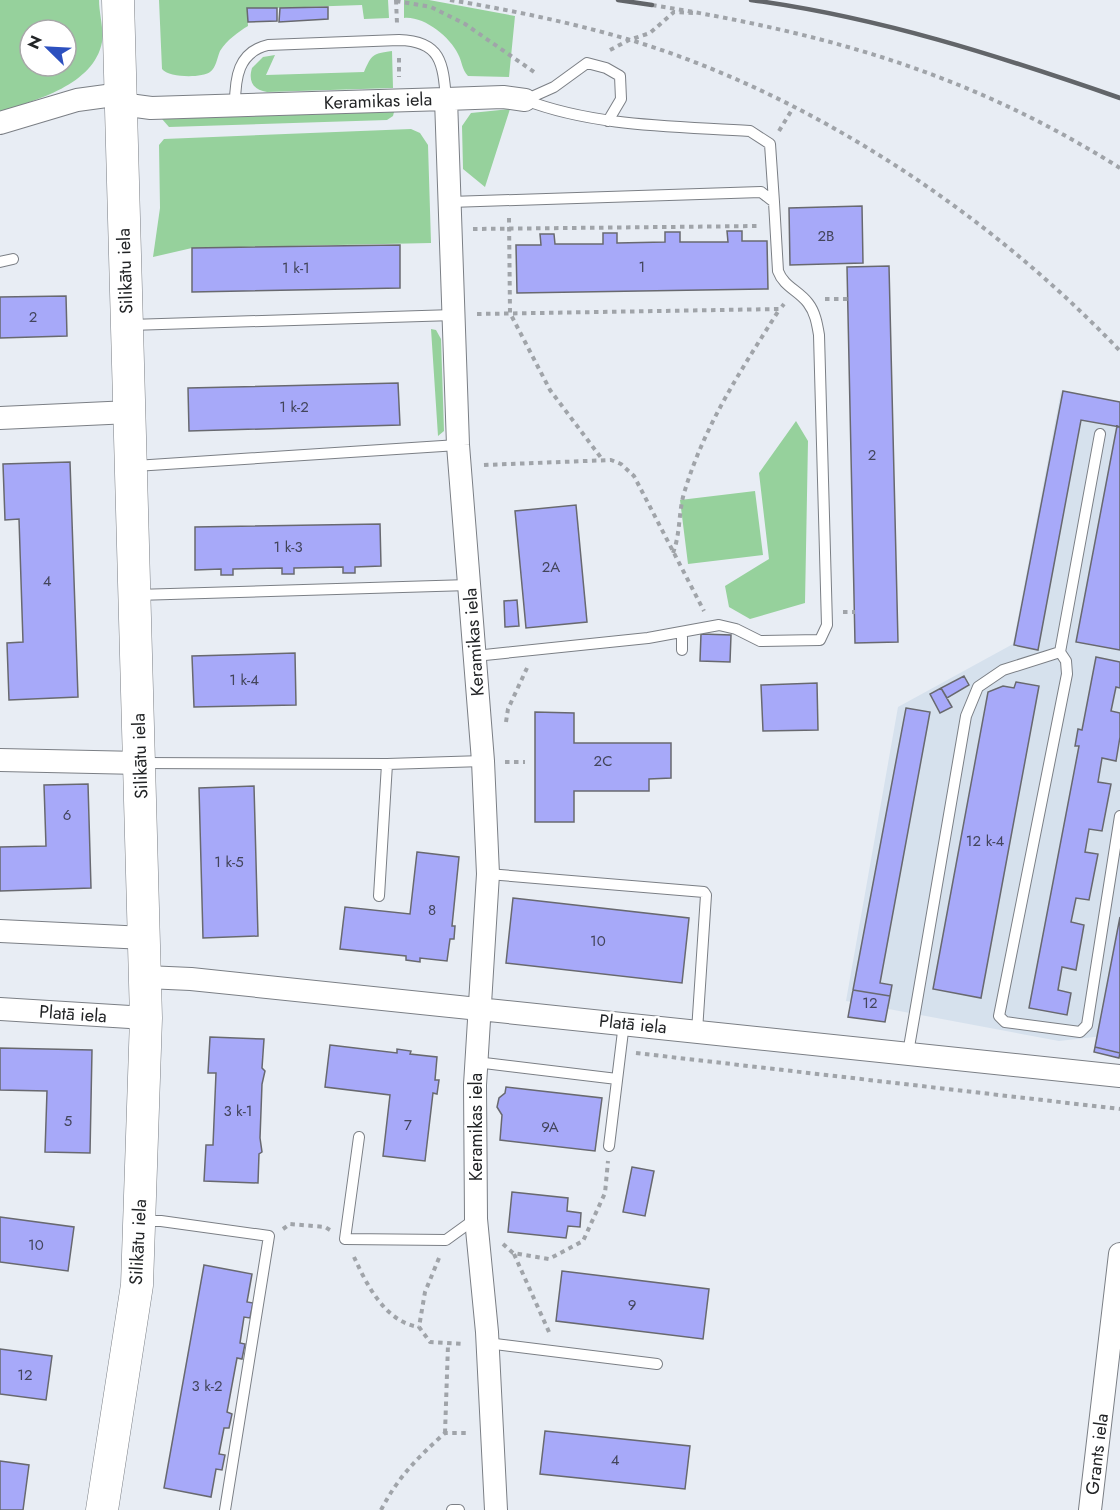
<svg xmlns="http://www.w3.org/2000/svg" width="1120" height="1510" font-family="Jost,sans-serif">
  <rect width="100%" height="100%" fill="#e8edf4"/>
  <path fill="#d6e1ed" d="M 1061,391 L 1120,402 L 1120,1039 L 1094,1037 L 1059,1041 L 846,1001 L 898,707 L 1013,644 Z"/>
  <path fill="#96d19c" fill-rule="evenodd" d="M 0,0 L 99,0 C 99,13 104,29 102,42 C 94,85 36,100 0,112 ZM 30,30 L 66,30 L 66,66 L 30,66 Z
    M 159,0 L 388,0 L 389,18 L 364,19 L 362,5 L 247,9 L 248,26 C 238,32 227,40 220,51 C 217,58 216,68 210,72 C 202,78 169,78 162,69 Z
    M 404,0 L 429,0 L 515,16 L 509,77 L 468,76 C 462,70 462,61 458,54 C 450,37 424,16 404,18 Z
    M 392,51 L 393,88 L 267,92 C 253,90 248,81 252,68 L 263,57 L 275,55 L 266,75 L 364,72 C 372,54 372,54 392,51 Z
    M 510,109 L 485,187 L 463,169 L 462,126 L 471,113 Z
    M 394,112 L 393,116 L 387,120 L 169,127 L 162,119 Z
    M 411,129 L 420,133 L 428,145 L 431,243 L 192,248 L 153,257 L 160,208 L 159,145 L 164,139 Z
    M 431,329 L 436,330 L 441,339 L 444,431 L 438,436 Z
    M 796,421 L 808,441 L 805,603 L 750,619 L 729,607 L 725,586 L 769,559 L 759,473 Z
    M 755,491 L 763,555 L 688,564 L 680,500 Z"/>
  <path fill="#a7a9f9" stroke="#68696f" stroke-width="1.5" d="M 328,7 L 328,19 L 279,22 L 280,8 Z
    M 247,8 L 277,8 L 277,21 L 248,22 Z
    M 862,206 L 863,263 L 790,265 L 789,208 Z
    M 727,231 L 742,231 L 742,241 L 767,241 L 768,289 L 517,293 L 516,245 L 541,245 L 540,234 L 554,234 L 555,244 L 603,244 L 603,233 L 617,233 L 617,243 L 665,242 L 665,232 L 680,232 L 680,242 L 728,242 Z
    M 400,245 L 400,288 L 192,292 L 192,248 Z
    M 889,266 L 898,642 L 855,643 L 847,267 Z
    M 66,296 L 67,336 L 0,338 L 0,297 Z
    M 398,383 L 400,425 L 189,431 L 188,388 Z
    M 1063,391 L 1120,402 L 1120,427 L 1081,420 L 1038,650 L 1014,645 Z
    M 1117,426 L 1120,427 L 1120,650 L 1076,642 Z
    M 70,462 L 78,697 L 9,700 L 7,643 L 23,642 L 19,519 L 5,520 L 3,464 Z
    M 576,505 L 587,622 L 526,628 L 515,511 Z
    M 380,524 L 381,566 L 355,567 L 355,573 L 343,573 L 343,567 L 294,568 L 294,574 L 282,574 L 282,568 L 233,569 L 233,575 L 221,575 L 221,569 L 195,570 L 195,527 Z
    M 517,600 L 519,626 L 505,627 L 504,601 Z
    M 701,634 L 731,635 L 730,662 L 700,661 Z
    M 295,653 L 296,705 L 194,707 L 192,656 Z
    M 1096,657 L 1120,662 L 1120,688 L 1116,687 L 1111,711 L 1120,713 L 1120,737 L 1116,761 L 1102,758 L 1098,782 L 1111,784 L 1102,831 L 1089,829 L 1085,852 L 1098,854 L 1089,900 L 1076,898 L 1071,922 L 1084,925 L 1076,970 L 1062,967 L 1058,990 L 1071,993 L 1067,1015 L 1029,1008 L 1079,746 L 1075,746 L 1078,729 L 1082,730 Z
    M 964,676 L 969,685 L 947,698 L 941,688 Z
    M 1016,682 L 1039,686 L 981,998 L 933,989 L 988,692 L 1003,686 L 1014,688 Z
    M 817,683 L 818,730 L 763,731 L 761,685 Z
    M 941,688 L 952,707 L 940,713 L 930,694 Z
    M 906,708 L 930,712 L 880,983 L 892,985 L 890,996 L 853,990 Z
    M 535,712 L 574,713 L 574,743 L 671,743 L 671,778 L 649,779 L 649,791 L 574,791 L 574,822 L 535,822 Z
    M 88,784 L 91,888 L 0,891 L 0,847 L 46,846 L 44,785 Z
    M 254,786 L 258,936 L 203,938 L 199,788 Z
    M 417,852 L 459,857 L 452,926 L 455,926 L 454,939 L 450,939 L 447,961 L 420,958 L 420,962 L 406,960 L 406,956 L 340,949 L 345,907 L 410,914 Z
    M 513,898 L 689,918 L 682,983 L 506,963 Z
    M 1120,917 L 1120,1053 L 1095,1047 Z
    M 853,990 L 890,996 L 885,1022 L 848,1017 Z
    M 210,1037 L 264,1039 L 262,1068 L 265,1071 L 262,1084 L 260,1138 L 262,1152 L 259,1154 L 258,1183 L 204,1181 L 206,1145 L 213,1145 L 216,1073 L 208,1073 Z
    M 330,1045 L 397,1053 L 397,1049 L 411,1051 L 410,1054 L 437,1057 L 435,1080 L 439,1080 L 437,1094 L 433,1093 L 425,1161 L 383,1156 L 390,1095 L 325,1087 Z
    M 1095,1047 L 1120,1053 L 1119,1058 L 1094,1052 Z
    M 0,1048 L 92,1050 L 90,1153 L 45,1152 L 47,1091 L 0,1090 Z
    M 506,1087 L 602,1098 L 595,1151 L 500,1140 L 502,1115 L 497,1107 L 499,1098 L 505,1093 Z
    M 632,1167 L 654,1171 L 645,1216 L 623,1212 Z
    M 512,1192 L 568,1198 L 567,1211 L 581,1213 L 580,1227 L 568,1226 L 566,1238 L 508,1232 Z
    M 0,1217 L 74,1227 L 68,1271 L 0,1262 Z
    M 204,1265 L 252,1274 L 247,1302 L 253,1303 L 250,1318 L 244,1317 L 240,1343 L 245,1344 L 242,1359 L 237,1358 L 227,1412 L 232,1414 L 229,1428 L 224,1428 L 219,1454 L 225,1455 L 222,1470 L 216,1469 L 211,1497 L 164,1488 Z
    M 562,1271 L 709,1289 L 703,1339 L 556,1321 Z
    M 0,1349 L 52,1356 L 46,1400 L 0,1394 Z
    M 545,1431 L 690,1446 L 685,1489 L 540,1474 Z
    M 0,1461 L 29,1465 L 23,1510 L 0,1510 Z"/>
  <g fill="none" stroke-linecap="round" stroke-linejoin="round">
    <g stroke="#7b7f85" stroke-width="12">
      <path id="lane" d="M 525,100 C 596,127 675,126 750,131 L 770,144 L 774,202
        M 525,100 L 554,87 L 587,63 L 606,68 L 620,76 L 621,99 L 608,121
        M 235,105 C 235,78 238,52 268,45 L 399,40 C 441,41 443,63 446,99
        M 450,202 L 761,192 L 774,202 L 778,271 C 784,287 798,290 808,303 C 815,312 817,323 819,335 L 827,625 L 820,640 L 760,641 L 736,629 L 719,625 L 648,638 L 475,656
        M 0,262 L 13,259
        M 130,325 L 454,315
        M 135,466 L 458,445
        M 136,595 L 469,585
        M 682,650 L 682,633
        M 1060,652 L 1066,661 L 1067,674 L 999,1016 L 1005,1022 L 1080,1032 L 1087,1025 L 1120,816
        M 142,763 L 387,764 L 483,761
        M 488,874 L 704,892 L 706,895 L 697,1031
        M 379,896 L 387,764
        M 908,1053 L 966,716 L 978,687 L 1003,670 L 1060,652 L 1100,434
        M 476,1062 L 617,1079
        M 359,1137 L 345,1239 L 446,1240 L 475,1219
        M 609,1146 L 624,1023
        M 140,1221 L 161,1221 L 269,1236 L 225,1510
        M 487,1343 L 657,1364
        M 452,1510 L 459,1510"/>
    </g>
    <g stroke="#7b7f85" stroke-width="24">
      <path id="street" d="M 446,99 L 503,97 L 525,100
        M 121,104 L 151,108 L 446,99 L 458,445 L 483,761 L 488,874 L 475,1085 L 476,1219 L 487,1332 L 496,1510
        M 0,123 L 77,100 L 121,94
        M 0,418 L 130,412
        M 0,760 L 140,763
        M 0,931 L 145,938
        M 146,977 L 191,979 L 1120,1076
        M 0,1009 L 146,1018
        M 1090,1510 L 1120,1254"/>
    </g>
    <g stroke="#7b7f85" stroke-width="33">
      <path id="secondary" d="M 102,1510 L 137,1285 L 146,1018 L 118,0"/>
    </g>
    <path stroke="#a0a4a9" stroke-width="4" stroke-dasharray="4.5 4.5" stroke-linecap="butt" d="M 396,0 L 397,23
      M 450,0 C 510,10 569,22 627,39 C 809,93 990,214 1120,351
      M 396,1 L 431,7 L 465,24 L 537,74
      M 652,5 C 826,33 969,73 1120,168
      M 610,50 L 629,40 L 650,33 L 674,12 L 693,13
      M 399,58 L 399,77
      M 779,131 L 793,108
      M 509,218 L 510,313 L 550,390 L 602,459
      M 473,229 L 759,226
      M 825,299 L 848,299
      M 477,314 L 780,309 L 784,304
      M 484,465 L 611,460 L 621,464 L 634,476 L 704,611
      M 673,553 C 681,532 678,511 685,490 C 705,424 743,367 779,310
      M 843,612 L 855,612
      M 506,722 L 508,709 L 527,668
      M 505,762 L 525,762
      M 636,1053 L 1120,1109
      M 283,1229 L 290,1224 L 325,1227 L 330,1230
      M 503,1244 L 513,1253 L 549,1259 L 583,1241 L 605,1193 L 608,1161
      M 514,1254 L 549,1332
      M 354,1257 C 367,1285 385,1322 419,1327
      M 439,1258 L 425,1292 L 419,1327 L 430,1342 L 463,1344
      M 445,1433 L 448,1345
      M 381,1510 C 398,1477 418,1457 445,1433 L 469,1433"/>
    <use href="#lane" stroke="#fff" stroke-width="10"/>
    <use href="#street" stroke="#fff" stroke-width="22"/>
    <use href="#secondary" stroke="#fff" stroke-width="32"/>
    <path stroke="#626569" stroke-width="4.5" d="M 618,0 L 652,5
      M 751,0 C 878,17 999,56 1120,98"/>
  </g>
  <g text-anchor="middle" stroke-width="5" stroke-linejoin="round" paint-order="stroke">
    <g font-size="15" fill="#43455b">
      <text x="826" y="241">2B</text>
      <text x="642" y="272">1</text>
      <text x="296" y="273">1 k-1</text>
      <text x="33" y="322">2</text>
      <text x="294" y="412">1 k-2</text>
      <text x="872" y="460">2</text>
      <text x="288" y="552">1 k-3</text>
      <text x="551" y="572">2A</text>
      <text x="47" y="586">4</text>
      <text x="244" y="685">1 k-4</text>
      <text x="603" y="766">2C</text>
      <text x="67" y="820">6</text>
      <text x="985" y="846">12 k-4</text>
      <text x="229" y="867">1 k-5</text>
      <text x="432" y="915">8</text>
      <text x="598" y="946">10</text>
      <text x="870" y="1008">12</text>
      <text x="238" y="1116">3 k-1</text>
      <text x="68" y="1126">5</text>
      <text x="408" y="1130">7</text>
      <text x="550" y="1132">9A</text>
      <text x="36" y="1250">10</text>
      <text x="632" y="1310">9</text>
      <text x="25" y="1380">12</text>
      <text x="207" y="1391">3 k-2</text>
      <text x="615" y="1465">4</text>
    </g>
    <g font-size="18" fill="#222426" stroke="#fff">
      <text transform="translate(378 101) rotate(-2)" y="6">Keramikas iela</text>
      <text transform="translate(125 271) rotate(-92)" y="6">Silikātu iela</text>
      <text transform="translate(474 642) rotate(-94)" y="6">Keramikas iela</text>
      <text transform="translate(140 756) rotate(-92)" y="6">Silikātu iela</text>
      <text transform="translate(73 1014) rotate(4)" y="6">Platā iela</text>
      <text transform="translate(633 1024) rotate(6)" y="6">Platā iela</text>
      <text transform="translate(476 1127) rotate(-90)" y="6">Keramikas iela</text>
      <text transform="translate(138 1242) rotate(-87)" y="6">Silikātu iela</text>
      <text transform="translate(1097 1454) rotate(-83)" y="6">Grants iela</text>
    </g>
  </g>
  <g transform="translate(48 48) rotate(294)"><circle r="28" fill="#ffffff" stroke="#a7a7a8" stroke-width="1.5"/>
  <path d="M0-4.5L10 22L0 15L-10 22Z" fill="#2c50bf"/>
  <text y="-9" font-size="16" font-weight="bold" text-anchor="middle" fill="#222426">N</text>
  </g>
</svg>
